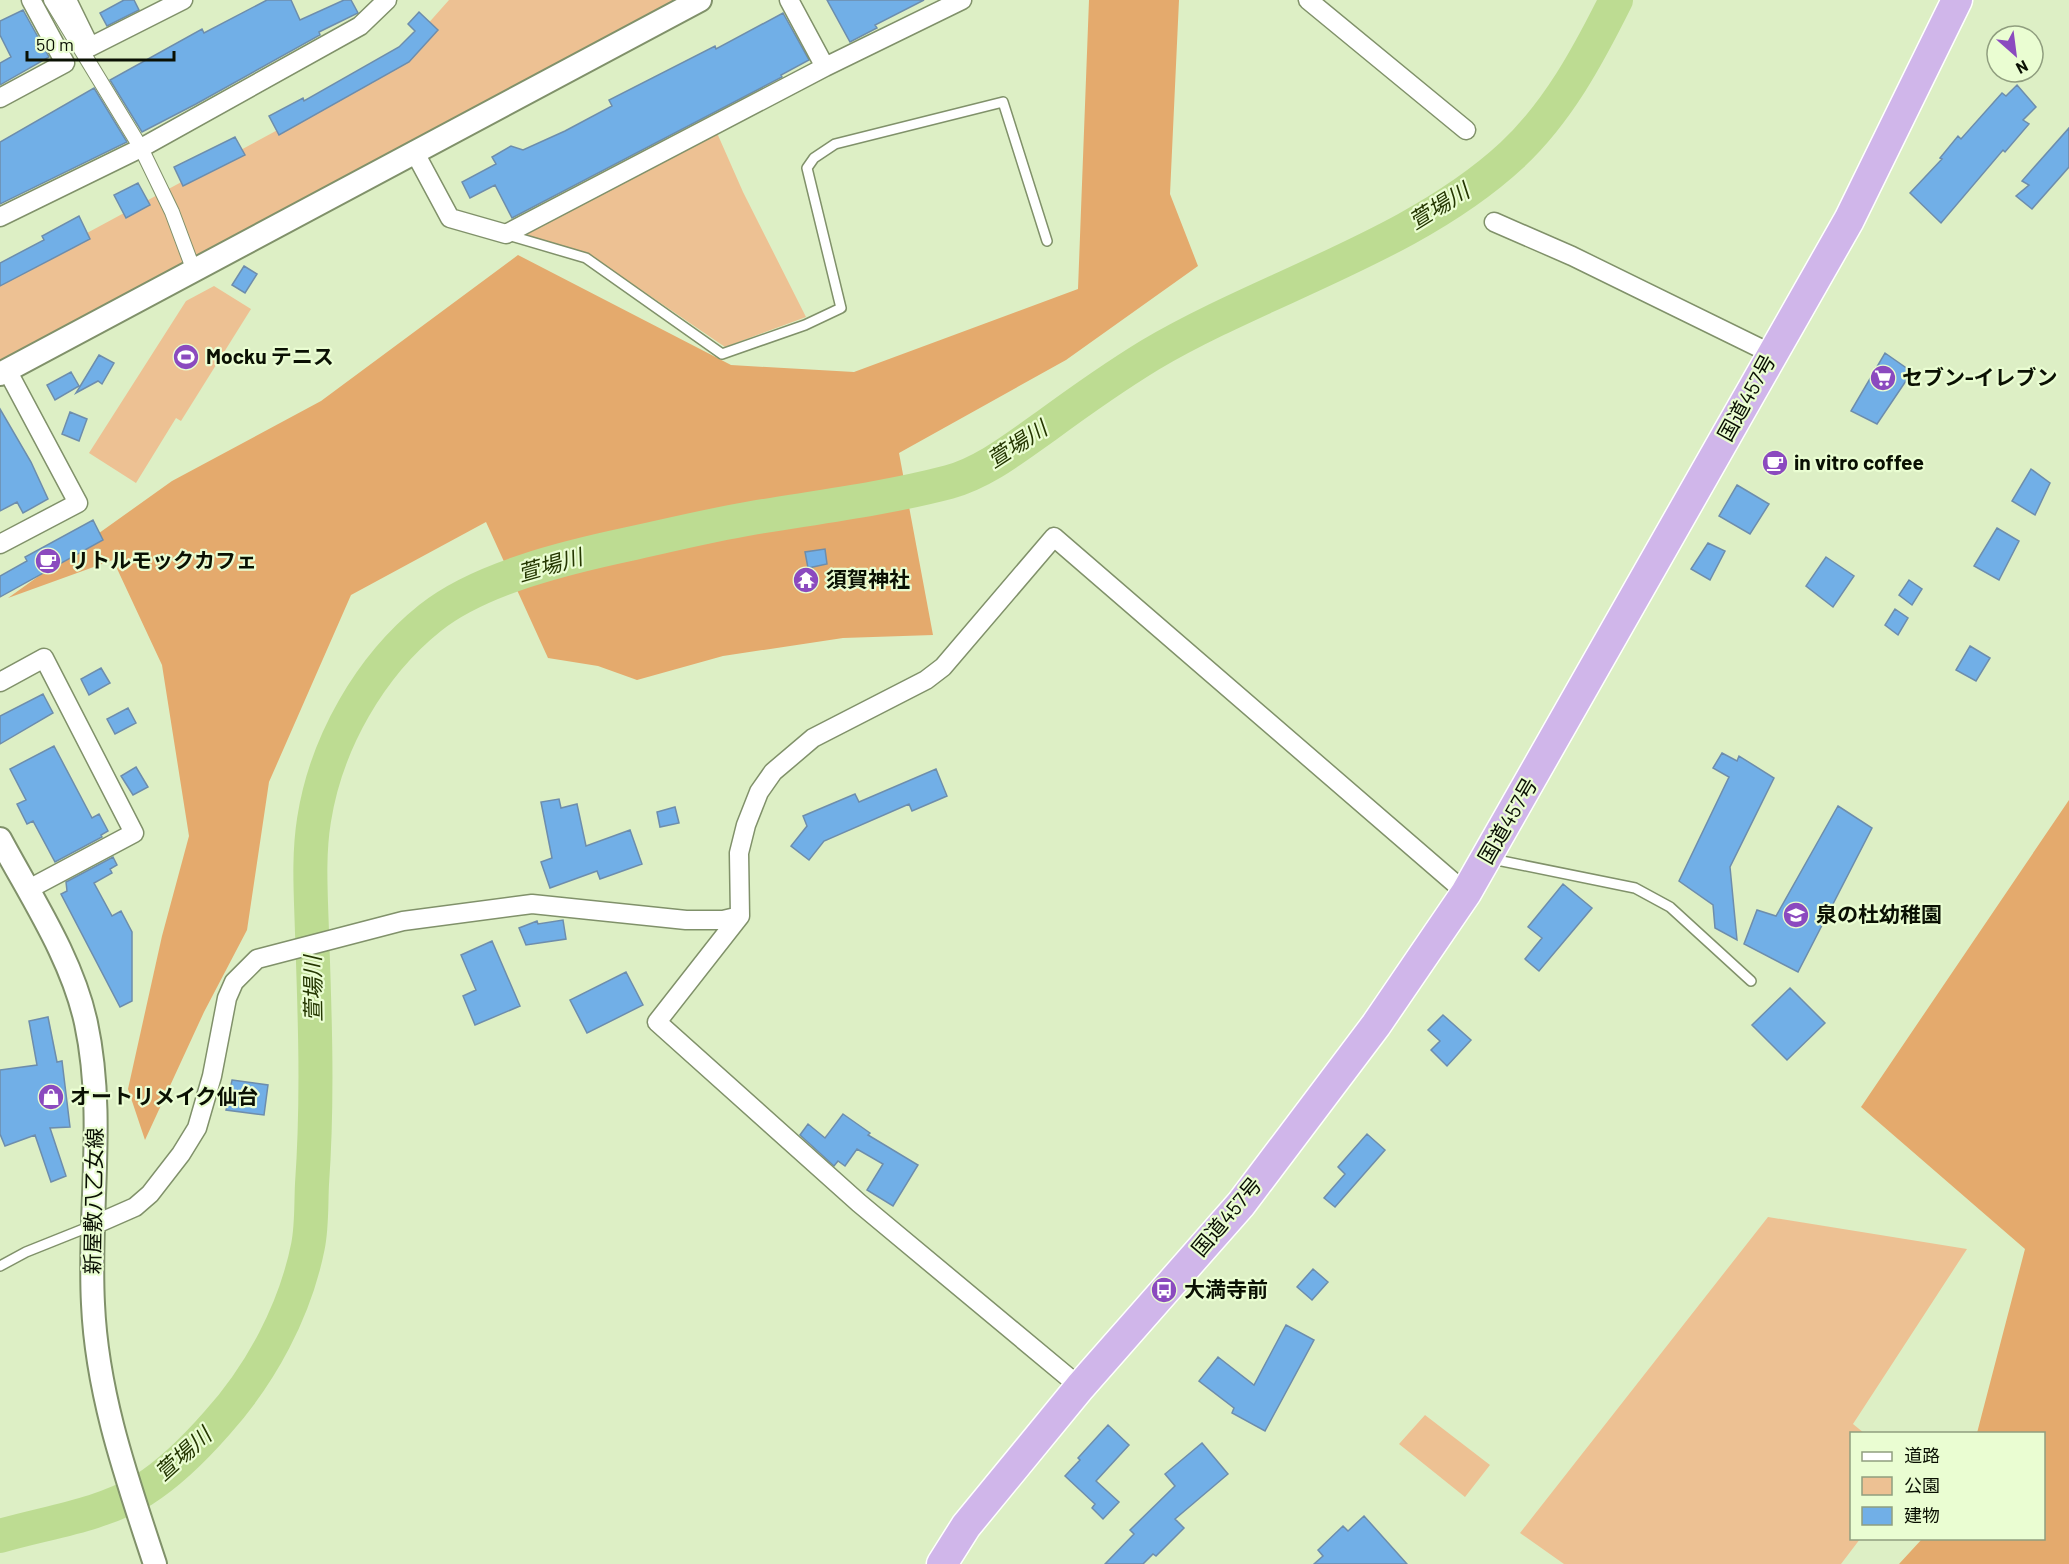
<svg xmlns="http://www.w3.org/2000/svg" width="2069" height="1564" font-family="Barlow,'Noto Sans JP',sans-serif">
  <rect width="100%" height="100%" fill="#ddefc5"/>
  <path fill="#edc193" d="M 449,0 L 685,0 L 0,362 L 0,280 L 385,72 Z
    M 717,133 L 743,192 L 806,317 L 725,347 L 590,255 L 521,235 Z
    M 214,286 L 251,309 L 181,421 L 176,418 L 136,483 L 89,453 L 186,301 Z
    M 1768,1217 L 1967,1249 L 1853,1424 L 1864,1433 L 1852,1434 L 1852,1538 L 1860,1539 L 1841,1564 L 1564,1564 L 1520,1533 Z
    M 1425,1415 L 1490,1465 L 1465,1497 L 1399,1444 Z"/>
  <path fill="#e4aa6d" d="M 1089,0 L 1179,0 L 1170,194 L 1198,266 L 1066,360 L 899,453 L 933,635 L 843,638 L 723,656 L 637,680 L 598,666 L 548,658 L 486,522 L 351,595 L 269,782 L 247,930 L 204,1012 L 145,1140 L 128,1089 L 162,936 L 189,836 L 162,665 L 113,560 L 8,598 L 172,481 L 321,401 L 518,255 L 731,365 L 854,372 L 1078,289 Z
    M 2069,800 L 2069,1564 L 1899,1564 L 1922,1539 L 2044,1538 L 2044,1434 L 1977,1433 L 2025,1249 L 1861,1107 Z"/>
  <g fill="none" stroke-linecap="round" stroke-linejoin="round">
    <path stroke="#bddc92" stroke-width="34" d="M 0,1536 C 48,1522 99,1516 143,1490 C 170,1473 196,1447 217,1423 C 261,1374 295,1311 308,1246 C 312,1226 311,1204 312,1184 C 318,1100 315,1017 312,933 C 311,896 308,857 314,820 C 326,743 370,666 430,618 C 480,578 568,557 629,544 C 670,535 711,525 752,518 C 818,507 884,499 949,482 C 985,472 1016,447 1046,426 C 1080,401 1114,377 1150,355 C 1265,287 1414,246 1512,155 C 1558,112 1588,56 1616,0"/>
  </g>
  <path fill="#71afe7" stroke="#6d8dac" stroke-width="1.5" d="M 124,0 L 134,0 L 139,10 L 107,26 L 100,13 Z
    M 267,0 L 291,0 L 300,20 L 344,0 L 351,0 L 358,13 L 319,32 L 320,35 L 196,104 L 142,132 L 110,80 L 202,29 L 204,33 Z
    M 827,0 L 924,0 L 875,25 L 877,28 L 850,42 Z
    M 23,10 L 49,57 L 0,85 L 0,63 L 11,57 L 0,35 L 0,21 Z
    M 419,12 L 438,30 L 409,62 L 279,135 L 269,116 L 303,98 L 304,101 L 399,47 L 415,31 L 408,24 Z
    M 783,13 L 809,60 L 781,75 L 782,77 L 512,218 L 495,185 L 470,198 L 462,182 L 496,164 L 492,157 L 511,146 L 523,150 L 565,131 L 612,106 L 609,100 L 715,46 L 716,49 Z
    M 2017,85 L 2036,107 L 2023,120 L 2029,124 L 2005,152 L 2003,150 L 1941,223 L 1910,193 L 1942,159 L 1940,158 L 1958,136 L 1961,139 L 2002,93 L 2006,96 Z
    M 94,88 L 127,142 L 0,204 L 0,142 Z
    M 2069,128 L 2069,167 L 2032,209 L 2016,196 L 2029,185 L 2022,181 Z
    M 235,137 L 245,155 L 183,186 L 174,167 Z
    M 138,183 L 150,205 L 126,218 L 114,195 Z
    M 79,216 L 90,239 L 0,286 L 0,263 L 44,240 L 42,236 Z
    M 244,266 L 257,274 L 245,293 L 232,285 Z
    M 1885,353 L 1912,372 L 1877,424 L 1851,411 Z
    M 99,355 L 114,363 L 102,384 L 98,381 L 76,393 Z
    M 71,372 L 79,386 L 55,400 L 47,385 Z
    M 0,409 L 31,462 L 48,499 L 23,513 L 17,502 L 0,511 Z
    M 70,412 L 87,419 L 79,441 L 62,434 Z
    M 2031,469 L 2050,483 L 2035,515 L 2012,501 Z
    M 1737,485 L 1769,504 L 1750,534 L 1719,516 Z
    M 93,520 L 103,540 L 0,597 L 0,576 L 27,561 L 25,557 Z
    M 1997,528 L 2019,541 L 1999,580 L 1974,566 Z
    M 1708,543 L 1725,551 L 1710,580 L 1691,569 Z
    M 825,549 L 827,564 L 808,568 L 805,552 Z
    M 1826,557 L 1854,576 L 1833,607 L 1806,586 Z
    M 1909,580 L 1922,589 L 1912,605 L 1899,595 Z
    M 1895,609 L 1908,618 L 1898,635 L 1885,625 Z
    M 1970,646 L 1990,658 L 1976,681 L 1956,670 Z
    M 101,668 L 110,683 L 89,695 L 81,679 Z
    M 43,694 L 53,713 L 0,744 L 0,716 Z
    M 128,708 L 136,723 L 115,734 L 107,719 Z
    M 54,746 L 92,818 L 99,814 L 108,831 L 101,835 L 102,837 L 55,862 L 33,821 L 27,824 L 17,804 L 26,800 L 10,769 Z
    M 1722,753 L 1737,761 L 1739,756 L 1774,778 L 1730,867 L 1737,940 L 1715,928 L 1713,905 L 1679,881 L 1729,777 L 1713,768 Z
    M 136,767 L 148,787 L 133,795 L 121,776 Z
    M 936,769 L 947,796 L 912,811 L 909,804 L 824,841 L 809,860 L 791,846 L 807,826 L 803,816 L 855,794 L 859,802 Z
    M 559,799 L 561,808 L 577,804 L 586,846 L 630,830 L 642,864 L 600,879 L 597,871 L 550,888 L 541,862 L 552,858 L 541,802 Z
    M 1838,806 L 1872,828 L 1798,972 L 1744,944 L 1757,910 L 1776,916 Z
    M 675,807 L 679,823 L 660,827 L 657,812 Z
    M 113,857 L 117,865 L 110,869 L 112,873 L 94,883 L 112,916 L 121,911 L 132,932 L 132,1001 L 120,1007 L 61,894 L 67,891 L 66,882 Z
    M 1563,884 L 1592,908 L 1539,971 L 1525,959 L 1542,938 L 1528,927 Z
    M 563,920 L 566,939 L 526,945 L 519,928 L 537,921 L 538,924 Z
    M 492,941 L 520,1006 L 475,1025 L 463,996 L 476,990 L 461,955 Z
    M 626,972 L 643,1005 L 587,1033 L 570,1000 Z
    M 1790,988 L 1825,1023 L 1787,1060 L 1752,1025 Z
    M 1443,1015 L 1471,1040 L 1447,1066 L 1431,1050 L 1440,1041 L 1428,1030 Z
    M 48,1017 L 57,1062 L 62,1061 L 70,1127 L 50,1128 L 66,1176 L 51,1182 L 35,1135 L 5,1146 L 0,1134 L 0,1070 L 37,1065 L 29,1021 Z
    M 232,1080 L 268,1085 L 264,1115 L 226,1110 Z
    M 843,1114 L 870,1133 L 868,1135 L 918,1165 L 893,1206 L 867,1190 L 883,1164 L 857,1149 L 845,1166 L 838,1161 L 834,1166 L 800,1135 L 808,1124 L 825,1138 Z
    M 1367,1134 L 1385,1150 L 1335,1207 L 1324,1198 L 1345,1174 L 1338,1167 Z
    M 1313,1269 L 1328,1282 L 1312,1300 L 1297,1287 Z
    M 1286,1325 L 1314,1340 L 1265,1431 L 1232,1413 L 1234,1408 L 1199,1381 L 1218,1357 L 1254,1385 Z
    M 1108,1425 L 1129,1445 L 1096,1481 L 1119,1502 L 1103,1519 L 1092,1508 L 1095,1504 L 1065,1476 L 1080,1460 L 1078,1458 Z
    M 1202,1443 L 1228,1474 L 1175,1519 L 1184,1528 L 1156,1556 L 1153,1554 L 1143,1564 L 1105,1564 L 1134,1534 L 1130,1530 L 1175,1486 L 1165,1474 Z
    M 1364,1516 L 1407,1564 L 1314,1564 L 1323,1556 L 1318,1550 L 1343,1526 L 1348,1531 Z"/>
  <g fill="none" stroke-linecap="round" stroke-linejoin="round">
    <g stroke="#80916a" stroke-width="12">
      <path id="service" d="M 508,235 L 586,258 L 722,354 L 805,325 L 841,308 L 807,168 L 814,158 L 835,144 L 1003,102 L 1047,241
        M 1492,859 L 1635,888 L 1670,907 L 1751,981
        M 0,1266 L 26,1252 L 91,1226"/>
    </g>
    <g stroke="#80916a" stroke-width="16">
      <path id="pedestrian" d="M 51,0 L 141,148 L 172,212 L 194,271"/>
    </g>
    <g stroke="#80916a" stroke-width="21">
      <path id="minor" d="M 67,0 L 90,47 L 183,0
        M 789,0 L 825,67
        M 1308,0 L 1466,130
        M 0,98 L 65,63 L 31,0
        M 414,151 L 450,218 L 506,234 L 825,67 L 962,0
        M 0,217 L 141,148 L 360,26 L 387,0
        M 1494,222 L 1572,256 L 1772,354
        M 0,544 L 78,503 L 7,370
        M 0,682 L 44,658 L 134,833 L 27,890
        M 94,1225 L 135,1207 L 150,1194 L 181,1154 L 197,1128 L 212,1076 L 227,998 L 234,982 L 257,959 L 403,921 L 532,904 L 686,920 L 723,920 L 740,916
        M 1080,1387 L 859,1203 L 657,1022 L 740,916 L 739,853 L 746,825 L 759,792 L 773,772 L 813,738 L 926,680 L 943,667 L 1054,537 L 1466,893"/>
    </g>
    <g stroke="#80916a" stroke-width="26">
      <path id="tertiary" d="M 0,374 L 700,0
        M 0,839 C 31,897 72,958 86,1023 C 106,1116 88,1211 93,1304 C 97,1395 127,1479 155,1564"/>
    </g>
    <g stroke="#fff" stroke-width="33">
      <path id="trunk" d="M 942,1564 L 966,1526 L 1080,1387 L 1241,1204 L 1376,1025 L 1466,893 L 1849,220 L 1957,0"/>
    </g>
    <use href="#service" stroke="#fff" stroke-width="9"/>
    <use href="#pedestrian" stroke="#fff" stroke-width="14"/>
    <use href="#minor" stroke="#fff" stroke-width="18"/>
    <use href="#tertiary" stroke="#fff" stroke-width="22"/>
    <use href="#trunk" stroke="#d0b6ea" stroke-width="30"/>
  </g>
  <defs>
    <g id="stadium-disc" transform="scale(1.35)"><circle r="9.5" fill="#8b4abf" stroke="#eafdd2"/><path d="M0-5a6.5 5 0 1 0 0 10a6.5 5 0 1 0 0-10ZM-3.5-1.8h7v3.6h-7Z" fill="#fff"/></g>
    <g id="supermarket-disc" transform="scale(1.35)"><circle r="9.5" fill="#8b4abf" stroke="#eafdd2"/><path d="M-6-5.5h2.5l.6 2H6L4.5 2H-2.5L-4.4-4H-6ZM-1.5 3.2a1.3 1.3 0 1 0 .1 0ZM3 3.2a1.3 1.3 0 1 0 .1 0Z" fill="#fff"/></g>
    <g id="cafe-disc" transform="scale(1.35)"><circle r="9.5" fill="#8b4abf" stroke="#eafdd2"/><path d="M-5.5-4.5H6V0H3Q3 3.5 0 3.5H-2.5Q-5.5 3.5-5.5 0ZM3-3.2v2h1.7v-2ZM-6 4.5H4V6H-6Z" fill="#fff"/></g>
    <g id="temple-disc" transform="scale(1.35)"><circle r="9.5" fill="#8b4abf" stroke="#eafdd2"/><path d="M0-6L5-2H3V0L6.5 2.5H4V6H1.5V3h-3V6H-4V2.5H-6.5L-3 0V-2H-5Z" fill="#fff"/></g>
    <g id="school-disc" transform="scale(1.35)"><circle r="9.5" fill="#8b4abf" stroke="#eafdd2"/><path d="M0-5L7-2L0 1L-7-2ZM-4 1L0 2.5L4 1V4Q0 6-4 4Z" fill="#fff"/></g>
    <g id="shop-disc" transform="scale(1.35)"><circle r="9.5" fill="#8b4abf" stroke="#eafdd2"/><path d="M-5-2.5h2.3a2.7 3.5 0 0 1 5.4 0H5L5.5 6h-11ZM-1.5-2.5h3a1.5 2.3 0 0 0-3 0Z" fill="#fff"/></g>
    <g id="bus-disc" transform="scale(1.35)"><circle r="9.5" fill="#8b4abf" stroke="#eafdd2"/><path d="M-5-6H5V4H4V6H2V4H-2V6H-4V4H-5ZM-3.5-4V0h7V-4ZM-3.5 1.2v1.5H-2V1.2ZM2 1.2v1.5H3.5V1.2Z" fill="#fff"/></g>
  </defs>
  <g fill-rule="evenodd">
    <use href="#stadium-disc" x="186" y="357"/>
    <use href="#supermarket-disc" x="1883" y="378"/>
    <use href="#cafe-disc" x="1775" y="463"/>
    <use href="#cafe-disc" x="48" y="561"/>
    <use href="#temple-disc" x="806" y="580"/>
    <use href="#school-disc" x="1796" y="915"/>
    <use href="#shop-disc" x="51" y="1097"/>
    <use href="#bus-disc" x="1164" y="1290"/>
  </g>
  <g text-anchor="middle" stroke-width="4.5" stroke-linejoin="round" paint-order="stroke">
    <g font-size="21" font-weight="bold" fill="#0a1003" stroke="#eafdd2" text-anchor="start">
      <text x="206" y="364">Mocku テニス</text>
      <text x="1902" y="385">セブン-イレブン</text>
      <text x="1794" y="470">in vitro coffee</text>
      <text x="68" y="568">リトルモックカフェ</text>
      <text x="826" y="587">須賀神社</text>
      <text x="1816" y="922">泉の杜幼稚園</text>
      <text x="70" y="1104">オートリメイク仙台</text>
      <text x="1184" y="1297">大満寺前</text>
    </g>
    <g font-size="21" fill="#0a1003" stroke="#eafdd2">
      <text transform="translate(1747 398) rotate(-61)" y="7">国道457号</text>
      <text transform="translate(1508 821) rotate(-60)" y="7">国道457号</text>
      <text transform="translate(94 1201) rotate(-89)" y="7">新屋敷八乙女線</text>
      <text transform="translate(1227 1217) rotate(-50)" y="7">国道457号</text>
    </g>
    <g font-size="22" font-style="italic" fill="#243600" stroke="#eafdd2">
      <text transform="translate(1439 206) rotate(-32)" y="8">萱場川</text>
      <text transform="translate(1017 444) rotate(-33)" y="8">萱場川</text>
      <text transform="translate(550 565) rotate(-16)" y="8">萱場川</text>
      <text transform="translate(313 989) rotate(-91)" y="8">萱場川</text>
      <text transform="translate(183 1454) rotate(-42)" y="8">萱場川</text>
    </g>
  </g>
  <rect x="1850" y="1432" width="195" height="108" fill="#eafdd2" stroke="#909e7f" stroke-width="1.5"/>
  <rect x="1862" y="1452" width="30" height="9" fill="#ffffff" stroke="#909e7f" stroke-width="1.5"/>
  <text x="1904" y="1462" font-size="18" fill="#0a1003">道路</text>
  <rect x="1862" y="1477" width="30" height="18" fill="#edc193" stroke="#909e7f" stroke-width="1.5"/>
  <text x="1904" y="1492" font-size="18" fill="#0a1003">公園</text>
  <rect x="1862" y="1507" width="30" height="18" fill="#71afe7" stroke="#909e7f" stroke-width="1.5"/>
  <text x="1904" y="1522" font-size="18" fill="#0a1003">建物</text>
  <g transform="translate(2015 54) rotate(152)"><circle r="28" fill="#eafdd2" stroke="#909e7f" stroke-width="1.5"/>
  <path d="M0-4.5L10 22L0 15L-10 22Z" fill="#8b4abf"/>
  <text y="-9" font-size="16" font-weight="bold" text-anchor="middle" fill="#0a1003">N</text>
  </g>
  <path d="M27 51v9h147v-9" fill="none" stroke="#0a1003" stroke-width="3"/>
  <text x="36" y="51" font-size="18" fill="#0a1003" stroke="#eafdd2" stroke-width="4.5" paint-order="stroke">50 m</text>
</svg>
